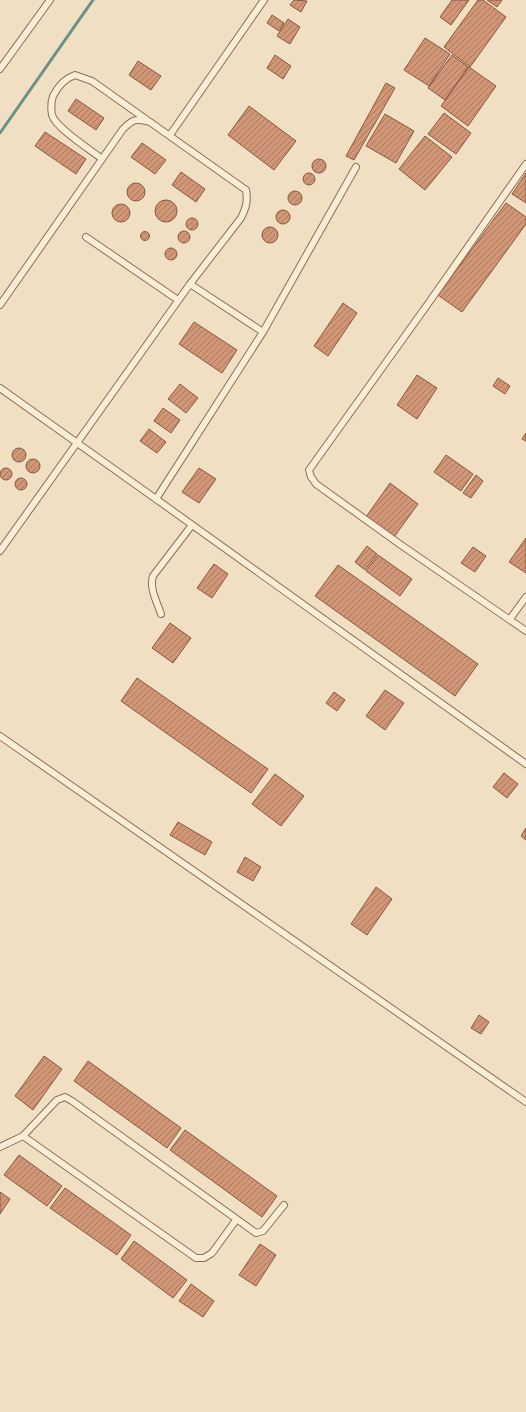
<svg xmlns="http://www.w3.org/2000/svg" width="526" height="1412" font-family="Lora,serif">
  <defs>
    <pattern id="building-hatch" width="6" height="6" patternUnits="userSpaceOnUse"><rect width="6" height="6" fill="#d09676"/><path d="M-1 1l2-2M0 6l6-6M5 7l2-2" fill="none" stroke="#aa7a60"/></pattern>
  </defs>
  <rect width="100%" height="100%" fill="#f0dfc2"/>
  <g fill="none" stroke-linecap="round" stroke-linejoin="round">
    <path stroke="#6b9185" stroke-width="3" d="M 0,133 L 93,0"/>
  </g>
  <path fill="url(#building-hatch)" stroke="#8b573d" d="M 294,0 L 307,1 L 301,12 L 290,5 Z
    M 452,0 L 469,0 L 451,25 L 440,17 Z
    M 478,0 L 483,0 L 506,17 L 470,67 L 444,47 Z
    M 487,0 L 502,0 L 497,7 Z
    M 272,15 L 284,23 L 279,31 L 267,23 Z
    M 288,19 L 300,27 L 290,44 L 277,36 Z
    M 425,38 L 450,54 L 429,86 L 404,70 Z
    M 275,55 L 291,66 L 283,79 L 267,68 Z
    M 452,55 L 468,67 L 445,100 L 428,88 Z
    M 138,61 L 161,76 L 151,90 L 129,75 Z
    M 469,67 L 496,86 L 468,126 L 441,106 Z
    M 386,83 L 395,88 L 354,160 L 346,156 Z
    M 76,99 L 104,118 L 96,130 L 68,111 Z
    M 249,106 L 296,141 L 274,170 L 228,135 Z
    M 444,113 L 471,133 L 456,154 L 428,134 Z
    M 385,114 L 414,131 L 396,163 L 366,146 Z
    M 45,132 L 86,159 L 76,174 L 35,146 Z
    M 425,136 L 452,157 L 425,190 L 399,169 Z
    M 142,143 L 166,160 L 155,174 L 131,157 Z
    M312 166a7 7 0 1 1 14 0a7 7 0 1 1-14 0Z
    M 181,172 L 205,189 L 196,202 L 172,185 Z
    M 526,173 L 526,203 L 512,194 Z
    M303 179a6 6 0 1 1 12 0a6 6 0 1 1-12 0Z
    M127 192a9 9 0 1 1 18 0a9 9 0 1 1-18 0Z
    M288 198a7 7 0 1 1 14 0a7 7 0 1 1-14 0Z
    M155 211a11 11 0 1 1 22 0a11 11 0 1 1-22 0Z
    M 506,203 L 526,217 L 526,224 L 462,312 L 438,295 Z
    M112 213a9 9 0 1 1 18 0a9 9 0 1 1-18 0Z
    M276 217a7 7 0 1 1 14 0a7 7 0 1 1-14 0Z
    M186 224a6 6 0 1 1 12 0a6 6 0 1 1-12 0Z
    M262 235a8 8 0 1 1 16 0a8 8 0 1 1-16 0Z
    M178 237a6 6 0 1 1 12 0a6 6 0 1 1-12 0Z
    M140.5 236a4.5 4.5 0 1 1 9 0a4.5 4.5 0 1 1-9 0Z
    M165 254a6 6 0 1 1 12 0a6 6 0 1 1-12 0Z
    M 343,303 L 357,313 L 328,356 L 314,346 Z
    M 194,322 L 237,350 L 222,373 L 179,344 Z
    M 417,375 L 437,388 L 417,419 L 397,405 Z
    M 498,378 L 510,386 L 505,394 L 493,386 Z
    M 180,384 L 198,398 L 186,413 L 168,399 Z
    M 163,408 L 180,420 L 171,433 L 154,421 Z
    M 149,429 L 166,442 L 157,453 L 140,441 Z
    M 526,433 L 526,441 L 522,439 Z
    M12 455a7 7 0 1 1 14 0a7 7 0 1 1-14 0Z
    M 446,455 L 473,474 L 461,491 L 434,472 Z
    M26 466a7 7 0 1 1 14 0a7 7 0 1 1-14 0Z
    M0 474a6 6 0 1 1 12 0a6 6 0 1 1-12 0Z
    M 199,468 L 216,479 L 199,503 L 182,492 Z
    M 476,475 L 483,481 L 471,498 L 463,493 Z
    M15 484a6 6 0 1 1 12 0a6 6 0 1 1-12 0Z
    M 390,483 L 418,504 L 394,537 L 366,517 Z
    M 526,538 L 526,573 L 509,562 Z
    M 367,546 L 377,554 L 365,570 L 355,562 Z
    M 473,547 L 486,556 L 475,572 L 461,563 Z
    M 378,555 L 412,579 L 400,596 L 366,571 Z
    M 214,564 L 228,574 L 212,598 L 197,588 Z
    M 338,565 L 478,664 L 455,696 L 315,596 Z
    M 170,623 L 191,638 L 173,663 L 152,648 Z
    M 137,678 L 268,769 L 251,793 L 121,701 Z
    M 385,690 L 404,703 L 385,730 L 366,716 Z
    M 334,692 L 345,700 L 337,711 L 326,703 Z
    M 504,773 L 518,784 L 507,798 L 493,787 Z
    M 275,774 L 304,796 L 281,826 L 252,804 Z
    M 178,822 L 212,842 L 205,855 L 170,835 Z
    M 526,828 L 526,840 L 521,836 Z
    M 245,857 L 261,867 L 253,881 L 237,872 Z
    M 376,887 L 392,899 L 367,935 L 351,924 Z
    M 479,1015 L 489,1022 L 481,1034 L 471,1028 Z
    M 44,1056 L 62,1069 L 33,1110 L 15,1096 Z
    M 88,1061 L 181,1128 L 167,1148 L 74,1081 Z
    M 185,1130 L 277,1196 L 262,1217 L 170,1150 Z
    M 19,1155 L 62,1186 L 47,1206 L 4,1175 Z
    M 65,1188 L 131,1235 L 117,1255 L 50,1208 Z
    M 0,1192 L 10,1199 L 0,1214 Z
    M 134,1241 L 187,1280 L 173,1298 L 121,1259 Z
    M 260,1244 L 276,1255 L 256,1286 L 239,1275 Z
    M 191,1284 L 214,1301 L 203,1317 L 179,1301 Z"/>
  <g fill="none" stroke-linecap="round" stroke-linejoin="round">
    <g stroke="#8b7058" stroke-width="8">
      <path id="lane" d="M 0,69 L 50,0
        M 170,135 L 264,0
        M 101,158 C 89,149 56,128 52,115 C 51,109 51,102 53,96 C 58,86 64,79 75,75 L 92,81 L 147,120
        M 526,164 L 430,301 L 309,470 L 311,477 L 316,484 L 401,545 L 526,631
        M 356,167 L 263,332 L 156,499 L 526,764
        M 86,237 L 178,300
        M 190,284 L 263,332
        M 0,305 L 123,129 C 134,118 136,119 150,122 L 246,190 C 248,201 246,208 241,218 L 190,284 L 0,551
        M 0,388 L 156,499
        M 161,614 C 157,602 149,588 153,576 L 192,525
        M 510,619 L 526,597
        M 0,736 L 526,1102
        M 23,1136 L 57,1100 L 65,1097 L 72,1101 L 256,1233 L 263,1231 L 284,1205
        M 0,1147 L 23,1136 L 196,1258 L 204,1258 L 212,1253 L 236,1220"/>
    </g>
    <use href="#lane" stroke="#faedd6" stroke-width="6"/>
  </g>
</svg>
